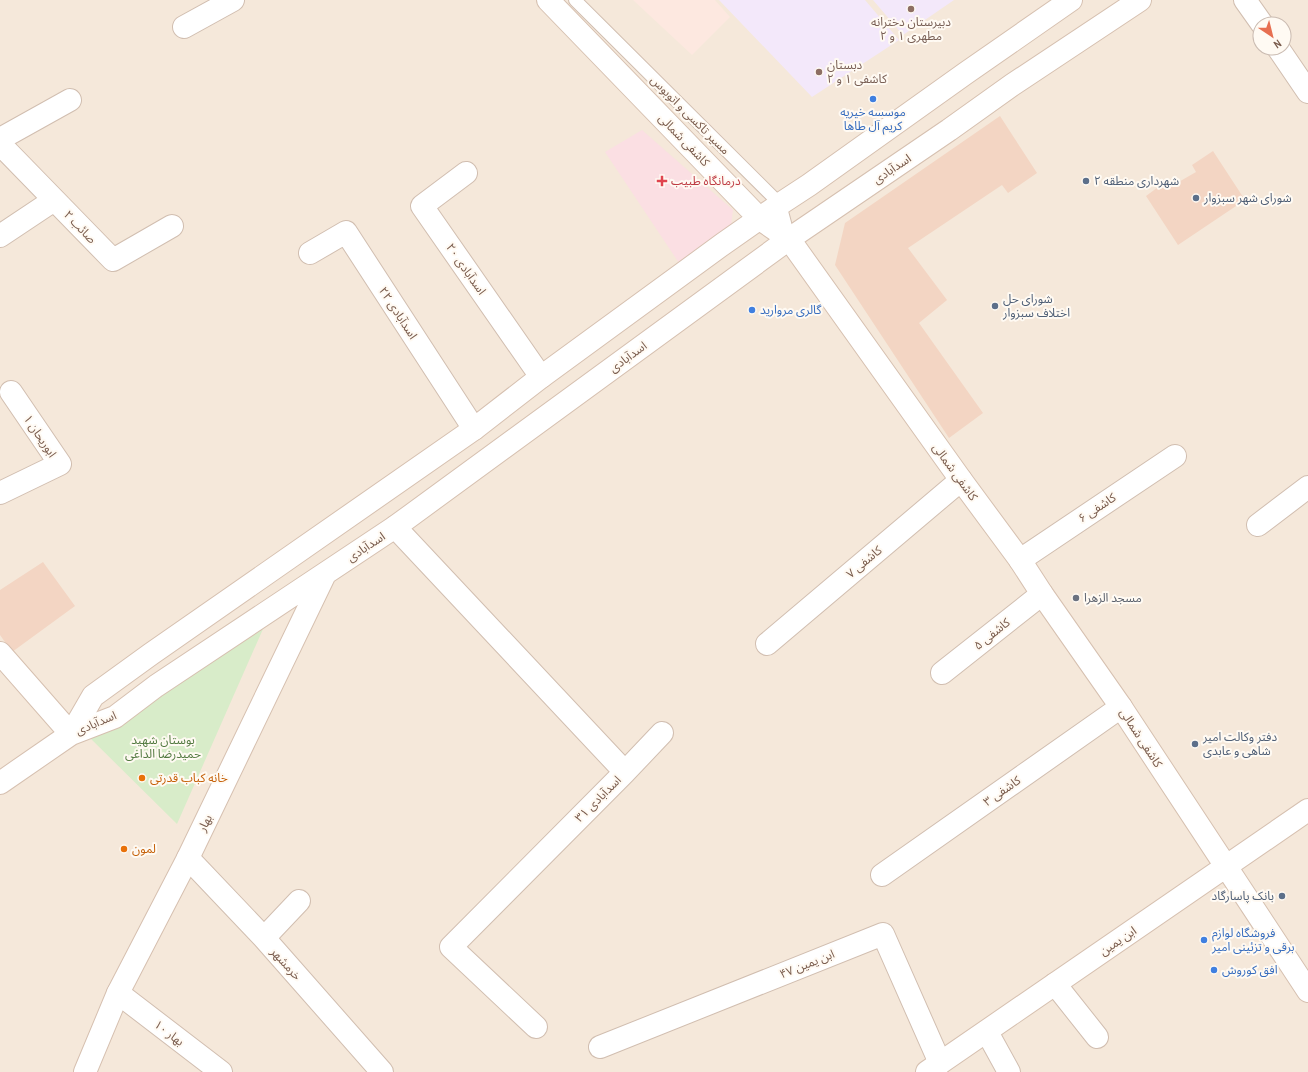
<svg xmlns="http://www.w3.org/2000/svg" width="1308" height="1072" font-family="'Archivo Narrow','Noto Sans Arabic',sans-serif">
  <rect width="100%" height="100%" fill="#fdf6ec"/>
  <path fill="#f5e8da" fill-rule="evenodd" d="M 0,0 L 1308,0 L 1308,1072 L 0,1072 ZM 1260,24 L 1284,24 L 1284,48 L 1260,48 Z"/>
  <path fill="#fde8e0" d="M 633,0 L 715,0 L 730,17 L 692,55 Z"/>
  <path fill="#f3e8fa" d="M 719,0 L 865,0 L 899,40 L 812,97 Z
    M 873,0 L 954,0 L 903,35 Z"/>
  <path fill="#fbdfe3" d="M 642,130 L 733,210 L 731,226 L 679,263 L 605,152 Z"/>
  <path fill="#d8ecc9" d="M 263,629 L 177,824 L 88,736 L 111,727 Z"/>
  <path fill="#f3d5c3" d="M 1000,116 L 1037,173 L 1008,193 L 1002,185 L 908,248 L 947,300 L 919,323 L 983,413 L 949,438 L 835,265 L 845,223 Z
    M 1213,151 L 1245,200 L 1178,245 L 1146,196 L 1165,182 L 1170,187 L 1196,172 L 1192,165 Z
    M 43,562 L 75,606 L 12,652 L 0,635 L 0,590 Z"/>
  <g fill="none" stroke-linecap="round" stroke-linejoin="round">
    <g stroke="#d1beb0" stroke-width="14">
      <path id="lane" d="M 575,0 L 780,204 L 789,238"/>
    </g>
    <g stroke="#d1beb0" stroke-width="24">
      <path id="street" d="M 1245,0 L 1262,24
        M 184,27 L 233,0
        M 1278,48 L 1308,92
        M 0,139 L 70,100
        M 0,144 L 113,260 L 172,226
        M 466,173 L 422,206 L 541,377
        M 0,236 L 54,200
        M 310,253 L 346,232 L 474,429
        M 0,493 L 60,464 L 11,392
        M 1258,525 L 1308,487
        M 395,527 L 625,772 L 451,947 L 536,1027
        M 1020,560 L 1175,456
        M 767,644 L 961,480
        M 942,673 L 1042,594
        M 625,772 L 662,733
        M 188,858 L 264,938 L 382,1072
        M 882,875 L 1121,707
        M 264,938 L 299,901
        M 1055,984 L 1097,1037
        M 118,993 L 221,1072
        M 987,1032 L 1009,1072
        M 600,1047 L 883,934 L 940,1063"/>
    </g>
    <g stroke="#d6c0b0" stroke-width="24">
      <path id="secondary" d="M 548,0 L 760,219 L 789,239 L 961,480 L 1020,560 L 1042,594 L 1121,707 L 1308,991
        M 0,653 L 71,734
        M 71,734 L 93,696 L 151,654 L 474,429 L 541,377 L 723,244 L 780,204 L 809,185 L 966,73 L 1071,0
        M 0,783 L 71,734 L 115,717 L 156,686 L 395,527 L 789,239 L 949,130 L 1012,85 L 1140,0
        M 85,1072 L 118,993 L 188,858 L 325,574
        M 927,1072 L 1308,810"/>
    </g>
    <use href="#lane" stroke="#fff" stroke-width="12"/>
    <use href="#street" stroke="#fff" stroke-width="22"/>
    <use href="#secondary" stroke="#fff" stroke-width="22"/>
  </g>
  <g fill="#8d6e63" stroke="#fffaf3" stroke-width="1.5">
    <circle cx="911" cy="9" r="4"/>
    <circle cx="819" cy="72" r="4"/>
  </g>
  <g fill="#3f7fe0" stroke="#fffaf3" stroke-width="1.5">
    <circle cx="873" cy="99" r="4"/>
    <circle cx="752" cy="310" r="4"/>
    <circle cx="1204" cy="940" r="4"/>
    <circle cx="1214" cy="970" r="4"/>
  </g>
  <path fill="#e0444e" stroke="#fffaf3" stroke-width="1.5" d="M660 175h4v4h4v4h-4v4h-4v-4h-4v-4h4z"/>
  <g fill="#5c6f8a" stroke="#fffaf3" stroke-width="1.5">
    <circle cx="1086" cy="181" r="4"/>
    <circle cx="1196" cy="198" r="4"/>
    <circle cx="995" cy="306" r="4"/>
    <circle cx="1195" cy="744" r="4"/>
    <circle cx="1282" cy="896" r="4"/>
  </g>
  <circle fill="#6b7280" stroke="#fffaf3" stroke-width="1.5" cx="1076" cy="598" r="4"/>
  <g fill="#e8710a" stroke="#fffaf3" stroke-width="1.5">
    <circle cx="142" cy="778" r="4"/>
    <circle cx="124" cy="849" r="4"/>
  </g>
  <g text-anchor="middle" stroke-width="4" stroke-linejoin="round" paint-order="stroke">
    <g font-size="12" fill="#785e54" stroke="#fffaf3">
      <text x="911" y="26">دبیرستان دخترانه<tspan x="911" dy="14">مطهری ۱ و ۲</tspan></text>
      <text x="827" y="69" text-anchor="start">دبستان<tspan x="827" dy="14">کاشفی ۱ و ۲</tspan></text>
    </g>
    <g font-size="12" fill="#366cbe" stroke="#fffaf3" text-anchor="start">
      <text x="873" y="116" text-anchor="middle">موسسه خیریه<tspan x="873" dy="14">کریم آل طاها</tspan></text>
      <text x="760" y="314">گالری مروارید</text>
      <text x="1212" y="937">فروشگاه لوازم<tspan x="1212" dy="14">برقی و تزئینی امیر</tspan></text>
      <text x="1222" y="974">افق کوروش</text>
    </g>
    <g font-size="12" fill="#7a5c4d" stroke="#fffaf3">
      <text transform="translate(690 115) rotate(45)" y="4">مسیر تاکسی و اتوبوس</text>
      <text transform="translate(684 140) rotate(46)" y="4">کاشفی شمالی</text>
      <text transform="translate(892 169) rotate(-34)" y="4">اسدآبادی</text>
      <text transform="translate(80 227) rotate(46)" y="4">صائب ۲</text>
      <text transform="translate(466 269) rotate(55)" y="4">اسدآبادی ۲۰</text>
      <text transform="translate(398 313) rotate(57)" y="4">اسدآبادی ۲۲</text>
      <text transform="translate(628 357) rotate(-36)" y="4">اسدآبادی</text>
      <text transform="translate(40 436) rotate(56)" y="4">ابوریحان ۱</text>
      <text transform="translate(955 472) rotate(54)" y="4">کاشفی شمالی</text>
      <text transform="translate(1097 508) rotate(-34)" y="4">کاشفی ۶</text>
      <text transform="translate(366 547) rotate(-34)" y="4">اسدآبادی</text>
      <text transform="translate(864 562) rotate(-40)" y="4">کاشفی ۷</text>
      <text transform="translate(992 634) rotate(-39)" y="4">کاشفی ۵</text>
      <text transform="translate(96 723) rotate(-23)" y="4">اسدآبادی</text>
      <text transform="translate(1141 738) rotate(57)" y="4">کاشفی شمالی</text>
      <text transform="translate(1002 791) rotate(-35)" y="4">کاشفی ۳</text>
      <text transform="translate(598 799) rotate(-45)" y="4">اسدآبادی ۳۱</text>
      <text transform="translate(205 823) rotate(-64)" y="4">بهار</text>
      <text transform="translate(1118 941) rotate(-34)" y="4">ابن یمین</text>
      <text transform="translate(286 964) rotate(48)" y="4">خرمشهر</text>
      <text transform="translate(807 964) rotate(-22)" y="4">ابن یمین ۴۷</text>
      <text transform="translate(169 1033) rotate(37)" y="4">بهار ۱۰</text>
    </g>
    <g font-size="12" fill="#be3a42" stroke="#fffaf3" text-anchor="start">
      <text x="671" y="185">درمانگاه طبیب</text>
    </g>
    <g font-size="12" fill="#4e5e75" stroke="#fffaf3" text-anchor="start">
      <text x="1094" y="185">شهرداری منطقه ۲</text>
      <text x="1204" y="202">شورای شهر سبزوار</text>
      <text x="1003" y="303">شورای حل<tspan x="1003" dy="14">اختلاف سبزوار</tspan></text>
      <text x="1203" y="741">دفتر وکالت امیر<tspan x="1203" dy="14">شاهی و عابدی</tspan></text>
      <text x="1274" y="900" text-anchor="end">بانک پاسارگاد</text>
    </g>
    <g font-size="12" fill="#5b616d" stroke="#fffaf3" text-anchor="start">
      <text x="1084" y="602">مسجد الزهرا</text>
    </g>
    <g font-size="12" fill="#537a41" stroke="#fffaf3">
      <text x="163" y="744">بوستان شهید<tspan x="163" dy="14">حمیدرضا الداغی</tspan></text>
    </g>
    <g font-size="12" fill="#c56008" stroke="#fffaf3" text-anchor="start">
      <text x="150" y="782">خانه کباب قدرتی</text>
      <text x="132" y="853">لمون</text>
    </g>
  </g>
  <g transform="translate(1272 36) rotate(145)"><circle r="19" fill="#fffaf3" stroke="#cabbb1"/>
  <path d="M0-3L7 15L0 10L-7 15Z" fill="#e76f51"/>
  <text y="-6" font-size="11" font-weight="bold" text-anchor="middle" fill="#7a5c4d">N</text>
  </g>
</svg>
